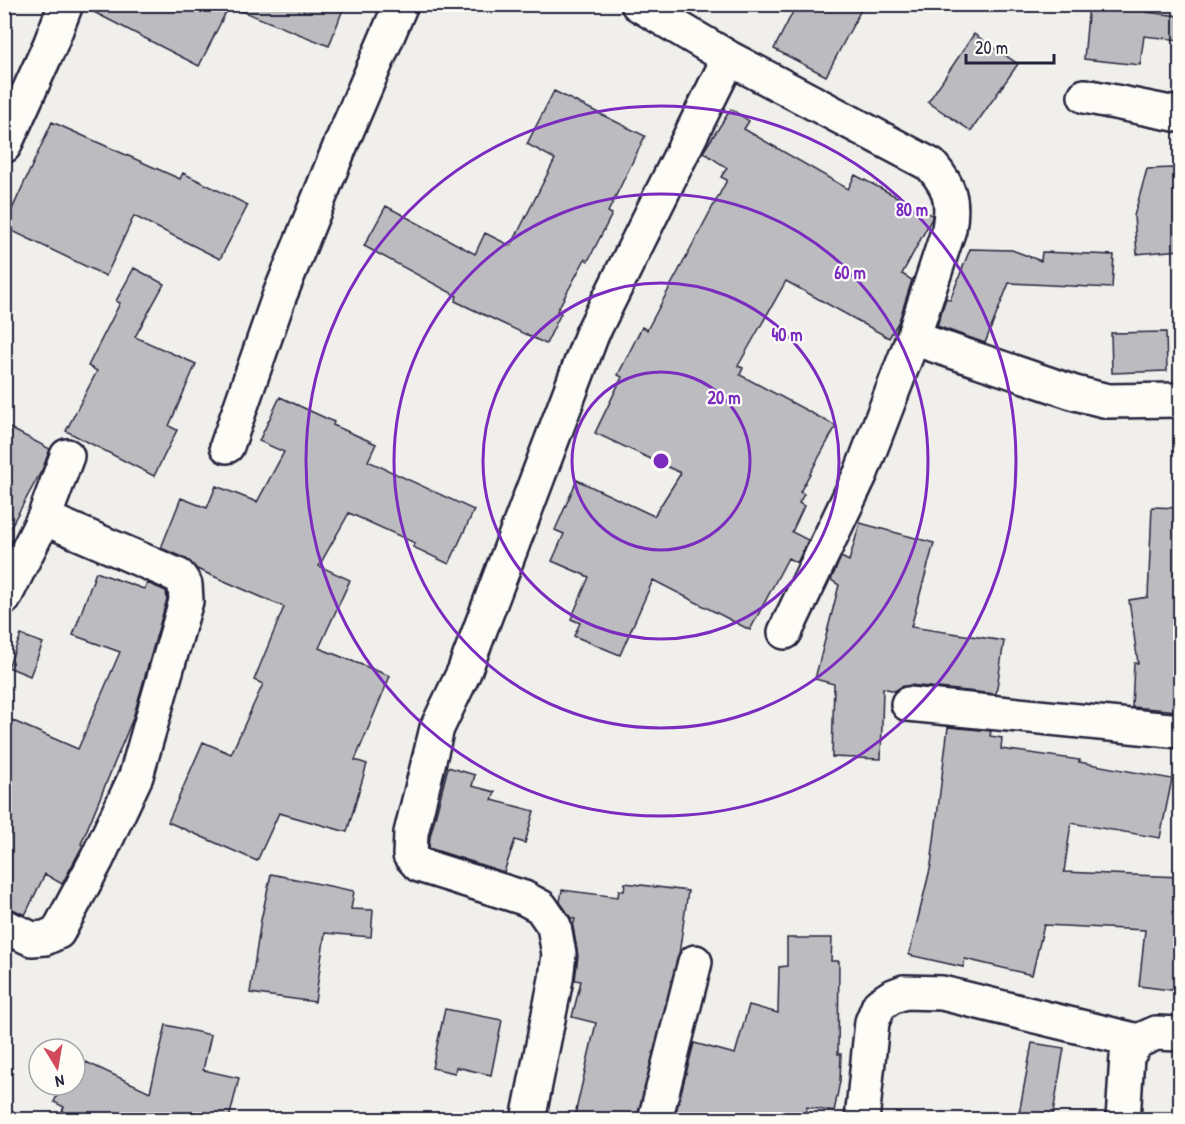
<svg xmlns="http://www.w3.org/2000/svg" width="1185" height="1124" font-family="'Patrick Hand',sans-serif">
  <rect width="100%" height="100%" fill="#f0efec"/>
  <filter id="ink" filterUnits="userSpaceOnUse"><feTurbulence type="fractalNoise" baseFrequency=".0167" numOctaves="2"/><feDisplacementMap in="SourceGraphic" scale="12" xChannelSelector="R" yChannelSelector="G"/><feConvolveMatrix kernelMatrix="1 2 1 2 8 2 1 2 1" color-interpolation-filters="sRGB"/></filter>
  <g filter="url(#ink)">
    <path fill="#bcbcc0" stroke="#22223b" stroke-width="1.5" d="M 84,4 L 345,4 L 329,46 L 229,6 L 199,66 L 84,7 Z
      M 797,4 L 864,4 L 826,76 L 774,49 Z
      M 1089,4 L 1147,7 L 1146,12 L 1180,16 L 1180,40 L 1144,36 L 1140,65 L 1084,59 Z
      M 974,34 L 1018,64 L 971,131 L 928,102 Z
      M 554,91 L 645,136 L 608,212 L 612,214 L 588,261 L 585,259 L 557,311 L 561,313 L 546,344 L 455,301 L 457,296 L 364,246 L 386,206 L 475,254 L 485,233 L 511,246 L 555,159 L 527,144 Z
      M 731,109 L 749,121 L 744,129 L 848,189 L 855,175 L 932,215 L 932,218 L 902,274 L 912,280 L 899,321 L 889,338 L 786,281 L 738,366 L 743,368 L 740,375 L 836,426 L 800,492 L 804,494 L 799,503 L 804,506 L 792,532 L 808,540 L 797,563 L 788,558 L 750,630 L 653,580 L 620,655 L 574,636 L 580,623 L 571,619 L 589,577 L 552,561 L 564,534 L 555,530 L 577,480 L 654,516 L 681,473 L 595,433 L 622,377 L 618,375 L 642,327 L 647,330 L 727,180 L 721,177 L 727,168 L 703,152 Z
      M 52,122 L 180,179 L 183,173 L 248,205 L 220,259 L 134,216 L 106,276 L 4,227 Z
      M 1174,168 L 1180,250 L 1137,254 L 1134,216 L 1147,169 Z
      M 970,249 L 1012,250 L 1041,261 L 1042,252 L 1114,255 L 1112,288 L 1009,283 L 985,343 L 937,326 L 946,298 L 950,300 Z
      M 134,268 L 164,284 L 135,337 L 196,364 L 169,426 L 177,430 L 154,476 L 66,431 L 97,371 L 88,366 L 120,303 L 116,301 Z
      M 1166,332 L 1167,371 L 1112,373 L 1111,333 Z
      M 280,397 L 334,422 L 333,425 L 376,444 L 368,461 L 474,510 L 449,564 L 413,547 L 415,543 L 349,513 L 319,566 L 350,580 L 319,648 L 390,676 L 355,760 L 367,764 L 347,832 L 279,813 L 257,861 L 168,822 L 203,742 L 231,754 L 263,684 L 254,680 L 284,607 L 197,569 L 186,559 L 161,548 L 181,498 L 207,508 L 216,486 L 257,502 L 284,452 L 259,441 Z
      M 4,425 L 50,449 L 43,468 L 4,539 Z
      M 1152,507 L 1180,508 L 1180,578 L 1175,578 L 1180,613 L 1180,711 L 1132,707 L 1134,663 L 1138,663 L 1129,600 L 1148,597 Z
      M 860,523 L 934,543 L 911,627 L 1004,641 L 996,694 L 910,685 L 901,687 L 895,691 L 883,688 L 881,759 L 832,757 L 834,684 L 815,679 L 839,585 L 831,580 L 841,557 L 849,561 Z
      M 96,572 L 144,589 L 147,583 L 166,591 L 167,599 L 133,718 L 81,844 L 83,845 L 62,884 L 45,874 L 25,915 L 4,905 L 4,717 L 78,749 L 120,652 L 73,635 Z
      M 21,635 L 43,643 L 30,676 L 8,667 Z
      M 948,727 L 991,731 L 990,736 L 1002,738 L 1001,749 L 1080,760 L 1079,762 L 1172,779 L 1160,838 L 1071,823 L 1064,872 L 1180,877 L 1180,972 L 1178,991 L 1139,986 L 1145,930 L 1044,925 L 1032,975 L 965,959 L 963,967 L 909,955 L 931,865 Z
      M 448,767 L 475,775 L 472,786 L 495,792 L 492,800 L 534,811 L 525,843 L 515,840 L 504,872 L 429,848 L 430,837 Z
      M 271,874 L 354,891 L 351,909 L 373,910 L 371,937 L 325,933 L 315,1002 L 250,993 L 261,920 Z
      M 625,883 L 688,891 L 679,954 L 637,1119 L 574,1119 L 596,1023 L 572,1017 L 581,981 L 575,980 L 578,956 L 573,927 L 575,919 L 571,918 L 560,902 L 562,890 L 618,897 L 619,890 L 624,891 Z
      M 787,938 L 832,938 L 831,961 L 839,961 L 838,1054 L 841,1054 L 840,1081 L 834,1112 L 807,1107 L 804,1119 L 674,1119 L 694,1043 L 735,1054 L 749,1005 L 778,1013 L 779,967 L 787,966 Z
      M 445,1009 L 502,1020 L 491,1075 L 456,1067 L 455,1073 L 432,1068 Z
      M 166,1025 L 211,1035 L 203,1070 L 239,1078 L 229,1119 L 58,1119 L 64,1107 L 54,1102 L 62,1085 L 75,1085 L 86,1062 L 150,1092 Z
      M 1032,1043 L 1064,1048 L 1052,1119 L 1018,1119 Z"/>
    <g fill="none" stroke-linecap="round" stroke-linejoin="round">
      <g stroke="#22223b" stroke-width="38">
        <path id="minor" d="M 638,4 L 729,58 L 931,165 C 950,187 954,200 949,229 L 913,338 L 861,473 L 785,632
          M 1085,96 L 1180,115
          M 4,146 L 50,45 L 66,4
          M 913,338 L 1075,393 L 1108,401 L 1180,400
          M 227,446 L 279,297 L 341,144 L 401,4
          M 4,598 L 44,518 L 67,456
          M 908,704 L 1180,731
          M 4,926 L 32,939 L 45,938 L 58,932 L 97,859 L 136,776 L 186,601 L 185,585 L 179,576 L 44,518
          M 528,1120 L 556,979 L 559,954 L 554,926 L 541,907 L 524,898 L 419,865 L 410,855 L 411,833 L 437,728 L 464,672 L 592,334 L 729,58
          M 655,1120 L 695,962
          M 862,1120 L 872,1022 L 879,1005 L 891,997 L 904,992 L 942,993 L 1138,1041
          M 1123,1120 L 1127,1056 L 1138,1041 L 1156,1033 L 1180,1034"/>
      </g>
      <use href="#minor" stroke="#fdfcf7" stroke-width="33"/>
    </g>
  </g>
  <g fill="none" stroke="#7b2cbf" stroke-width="3">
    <circle cx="661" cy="461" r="89"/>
    <circle cx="661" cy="461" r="178"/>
    <circle cx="661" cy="461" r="267"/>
    <circle cx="661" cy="461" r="355"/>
  </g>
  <circle cx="661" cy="461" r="9" fill="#7b2cbf" stroke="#fdfcf7" stroke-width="3"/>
  <g font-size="18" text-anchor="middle" font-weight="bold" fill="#7b2cbf" stroke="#fdfcf7" stroke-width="4.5" stroke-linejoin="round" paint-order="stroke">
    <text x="912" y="216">80 m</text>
    <text x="850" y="279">60 m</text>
    <text x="787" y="341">40 m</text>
    <text x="724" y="404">20 m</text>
  </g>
  <rect width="1185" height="1124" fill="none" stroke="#fdfcf7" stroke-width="24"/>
  <rect x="12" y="12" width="1161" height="1100" fill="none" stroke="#22223b" stroke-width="2" filter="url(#ink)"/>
  <g transform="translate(57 1067) rotate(169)"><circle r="28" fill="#fdfcf7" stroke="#a5a5ac" stroke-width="1.5"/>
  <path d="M0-4.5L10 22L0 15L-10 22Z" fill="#d1495b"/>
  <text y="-9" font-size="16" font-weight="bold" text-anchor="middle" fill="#22223b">N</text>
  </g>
  <path d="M966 54v9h88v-9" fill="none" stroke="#22223b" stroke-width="3"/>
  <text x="975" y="54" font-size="18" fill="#22223b" stroke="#fdfcf7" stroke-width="4.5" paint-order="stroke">20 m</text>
</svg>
